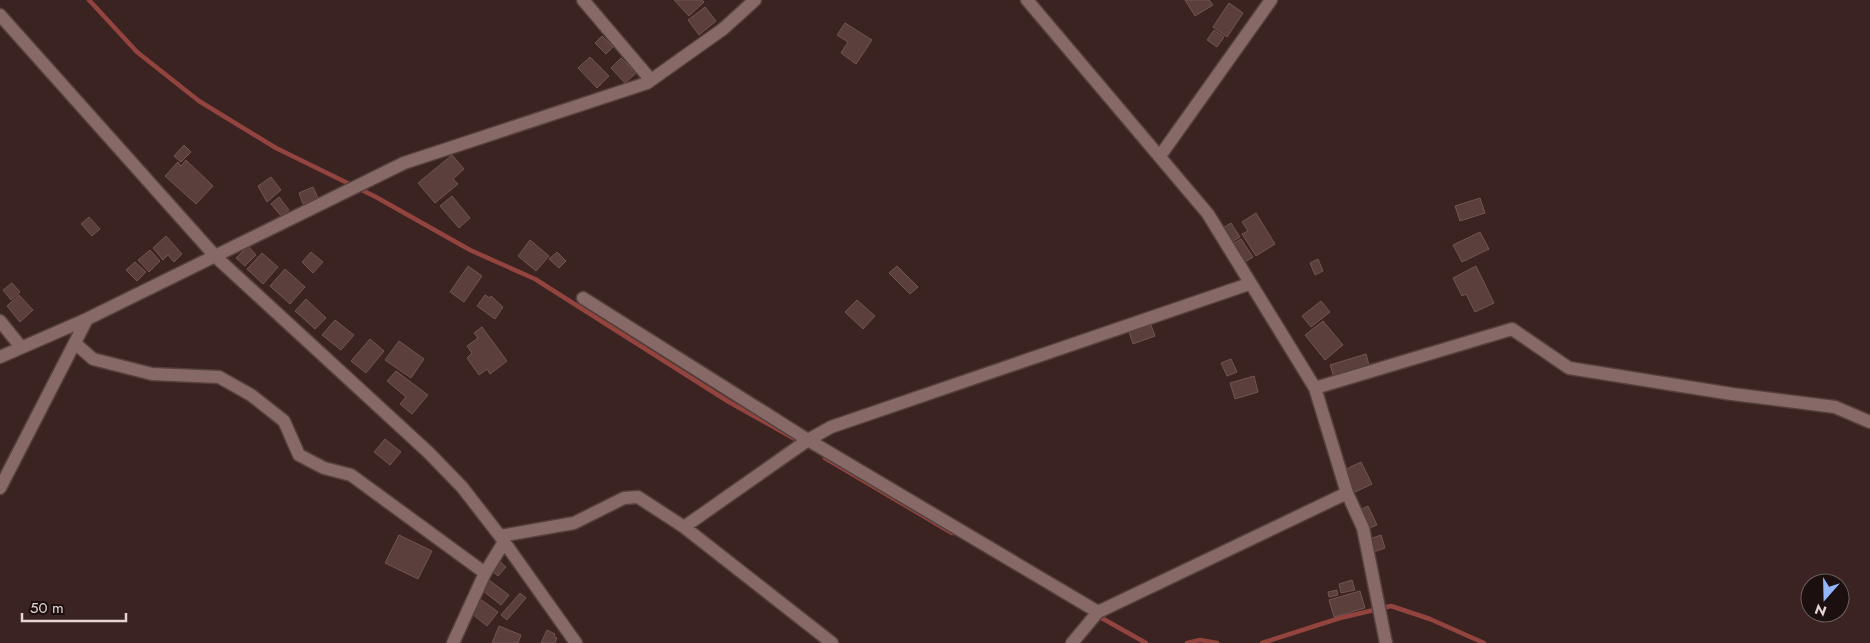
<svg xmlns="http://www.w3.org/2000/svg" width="1870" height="643" font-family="Jost,sans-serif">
  <rect width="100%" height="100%" fill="#3b2321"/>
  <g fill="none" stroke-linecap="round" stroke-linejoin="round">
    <path stroke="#93443f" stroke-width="4.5" d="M 89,0 L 137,52 L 199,101 L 276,148 L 376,197 L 470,250 L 535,279 L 729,402 L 802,443
      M 825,458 L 952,533
      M 1098,616 L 1146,643
      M 1187,643 L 1200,640 L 1217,643
      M 1262,643 L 1340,618 L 1391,606 L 1430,619 L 1484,643"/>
  </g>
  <path fill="#5a3f3d" stroke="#715552" d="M 674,0 L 702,0 L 704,2 L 689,16 Z
    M 1185,0 L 1209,0 L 1213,5 L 1195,16 Z
    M 1229,3 L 1243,13 L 1227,37 L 1213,27 Z
    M 705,7 L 716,21 L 699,35 L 688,20 Z
    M 845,23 L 872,40 L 856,64 L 841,53 L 848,42 L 837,35 Z
    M 1214,30 L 1224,37 L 1217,47 L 1207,40 Z
    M 602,36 L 613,47 L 606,54 L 595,43 Z
    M 590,57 L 609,76 L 597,88 L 578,68 Z
    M 621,58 L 636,73 L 625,83 L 611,68 Z
    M 184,145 L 191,152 L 181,162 L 174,156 Z
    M 452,155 L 464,169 L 453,179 L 458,184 L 435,203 L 418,183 Z
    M 186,160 L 213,186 L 196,204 L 165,176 L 178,162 L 181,166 Z
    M 271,177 L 281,190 L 267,202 L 258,186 Z
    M 313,187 L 318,198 L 303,204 L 299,193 Z
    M 452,196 L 470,218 L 459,228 L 440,206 Z
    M 279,197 L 289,210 L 281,216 L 271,204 Z
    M 1480,198 L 1485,213 L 1460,221 L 1455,206 Z
    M 1256,213 L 1275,244 L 1256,256 L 1242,234 L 1248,231 L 1242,222 Z
    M 89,217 L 100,229 L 92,236 L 81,224 Z
    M 1231,223 L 1240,237 L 1222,248 L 1213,234 Z
    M 1480,232 L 1489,249 L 1462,262 L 1453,245 Z
    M 166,236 L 182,254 L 174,262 L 168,255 L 163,260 L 153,248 Z
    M 1241,239 L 1253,257 L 1235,268 L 1224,249 Z
    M 530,240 L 549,256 L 536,271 L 518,256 Z
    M 248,246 L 256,255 L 245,266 L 236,258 Z
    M 150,250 L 160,261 L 149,272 L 138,260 Z
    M 311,252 L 323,262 L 313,273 L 302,262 Z
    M 557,252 L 566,261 L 559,268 L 549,259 Z
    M 262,253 L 278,267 L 263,284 L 247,269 Z
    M 1318,259 L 1323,271 L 1315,275 L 1310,263 Z
    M 135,262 L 146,272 L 137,281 L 126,270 Z
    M 468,266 L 482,276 L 464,302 L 450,292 Z
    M 897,266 L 918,287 L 910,294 L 889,273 Z
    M 1476,266 L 1494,303 L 1475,312 L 1466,294 L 1462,296 L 1453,278 Z
    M 285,269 L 305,287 L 290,304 L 270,286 Z
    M 12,283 L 20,292 L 11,300 L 3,290 Z
    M 19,295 L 33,310 L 20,322 L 7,306 Z
    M 485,295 L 490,298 L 491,296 L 503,307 L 495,319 L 477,306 Z
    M 306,299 L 326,318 L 315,329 L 295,311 Z
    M 857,300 L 875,316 L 863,329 L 845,312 Z
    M 1321,301 L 1330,312 L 1311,327 L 1302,316 Z
    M 335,320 L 354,335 L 341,350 L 322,335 Z
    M 1323,321 L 1343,345 L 1325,360 L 1305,335 Z
    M 1151,325 L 1155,336 L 1133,344 L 1129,332 Z
    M 482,327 L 507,361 L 490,374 L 487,369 L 479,375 L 467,358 L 472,353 L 467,346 L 478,338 L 474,333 Z
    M 370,339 L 384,351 L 366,373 L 351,361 Z
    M 399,341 L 424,359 L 411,378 L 385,360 Z
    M 1366,354 L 1370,369 L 1335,380 L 1330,365 Z
    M 1231,359 L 1237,372 L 1227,376 L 1221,363 Z
    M 396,371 L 428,395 L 412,414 L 400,404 L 406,397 L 387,381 Z
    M 1254,376 L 1258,392 L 1235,399 L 1230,383 Z
    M 385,439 L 401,452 L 390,465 L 374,452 Z
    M 1361,462 L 1372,484 L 1353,493 L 1342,471 Z
    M 1368,506 L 1377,525 L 1365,530 L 1357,511 Z
    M 399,535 L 432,551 L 418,579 L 385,563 Z
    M 1381,535 L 1385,548 L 1371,553 L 1367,540 Z
    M 496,558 L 506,567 L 498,576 L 488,568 Z
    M 489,580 L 509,595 L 501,605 L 482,590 Z
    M 1352,580 L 1355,590 L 1341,593 L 1339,584 Z
    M 1337,590 L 1338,595 L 1329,597 L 1328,592 Z
    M 1360,591 L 1365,608 L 1334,617 L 1329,600 Z
    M 520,593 L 526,598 L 507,620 L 501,615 Z
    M 476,596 L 498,612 L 487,626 L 466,609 Z
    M 499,626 L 521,635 L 518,643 L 492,643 Z
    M 547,630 L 555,634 L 554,636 L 557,638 L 555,643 L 541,643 Z"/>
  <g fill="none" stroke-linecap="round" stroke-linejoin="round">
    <g stroke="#55403e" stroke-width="15">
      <path id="minor" d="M 583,0 L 651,80
        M 1027,0 L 1208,214 L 1315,388 L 1347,493 L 1363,528 L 1386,643
        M 0,15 L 216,257 L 428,452 L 462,487 L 500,536 L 576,643
        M 1160,156 L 1271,0
        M 583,298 L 808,440 L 1098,612
        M 0,321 L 21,347
        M 76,344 L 93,359 L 152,374 L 219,377 L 251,395 L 284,421 L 299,455 L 324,468 L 351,475 L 485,573
        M 0,357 L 87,319
        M 1315,388 L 1512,329 L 1569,368 L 1732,394 L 1835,407 L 1870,422
        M 0,488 L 87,319 L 404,163 L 647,83 L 723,29 L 755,0
        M 684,527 L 808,440 L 831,427 L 1249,284
        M 500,536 L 574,523 L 624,498 L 638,497 L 684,527 L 832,643
        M 453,643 L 485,573 L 504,542
        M 1072,643 L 1098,612 L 1347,493"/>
    </g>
    <use href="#minor" stroke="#876a67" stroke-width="12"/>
  </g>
  <g transform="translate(1825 598) rotate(200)"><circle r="24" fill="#1b100f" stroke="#6c5e5d"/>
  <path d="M0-4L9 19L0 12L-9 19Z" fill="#95b6fd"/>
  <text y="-8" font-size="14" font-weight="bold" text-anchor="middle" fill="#e5d4d2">N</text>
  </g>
  <path d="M22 613v8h104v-8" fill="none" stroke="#e5d4d2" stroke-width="2.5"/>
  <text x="30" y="613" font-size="15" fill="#e5d4d2" stroke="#1b100f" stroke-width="4" paint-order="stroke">50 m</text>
</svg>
